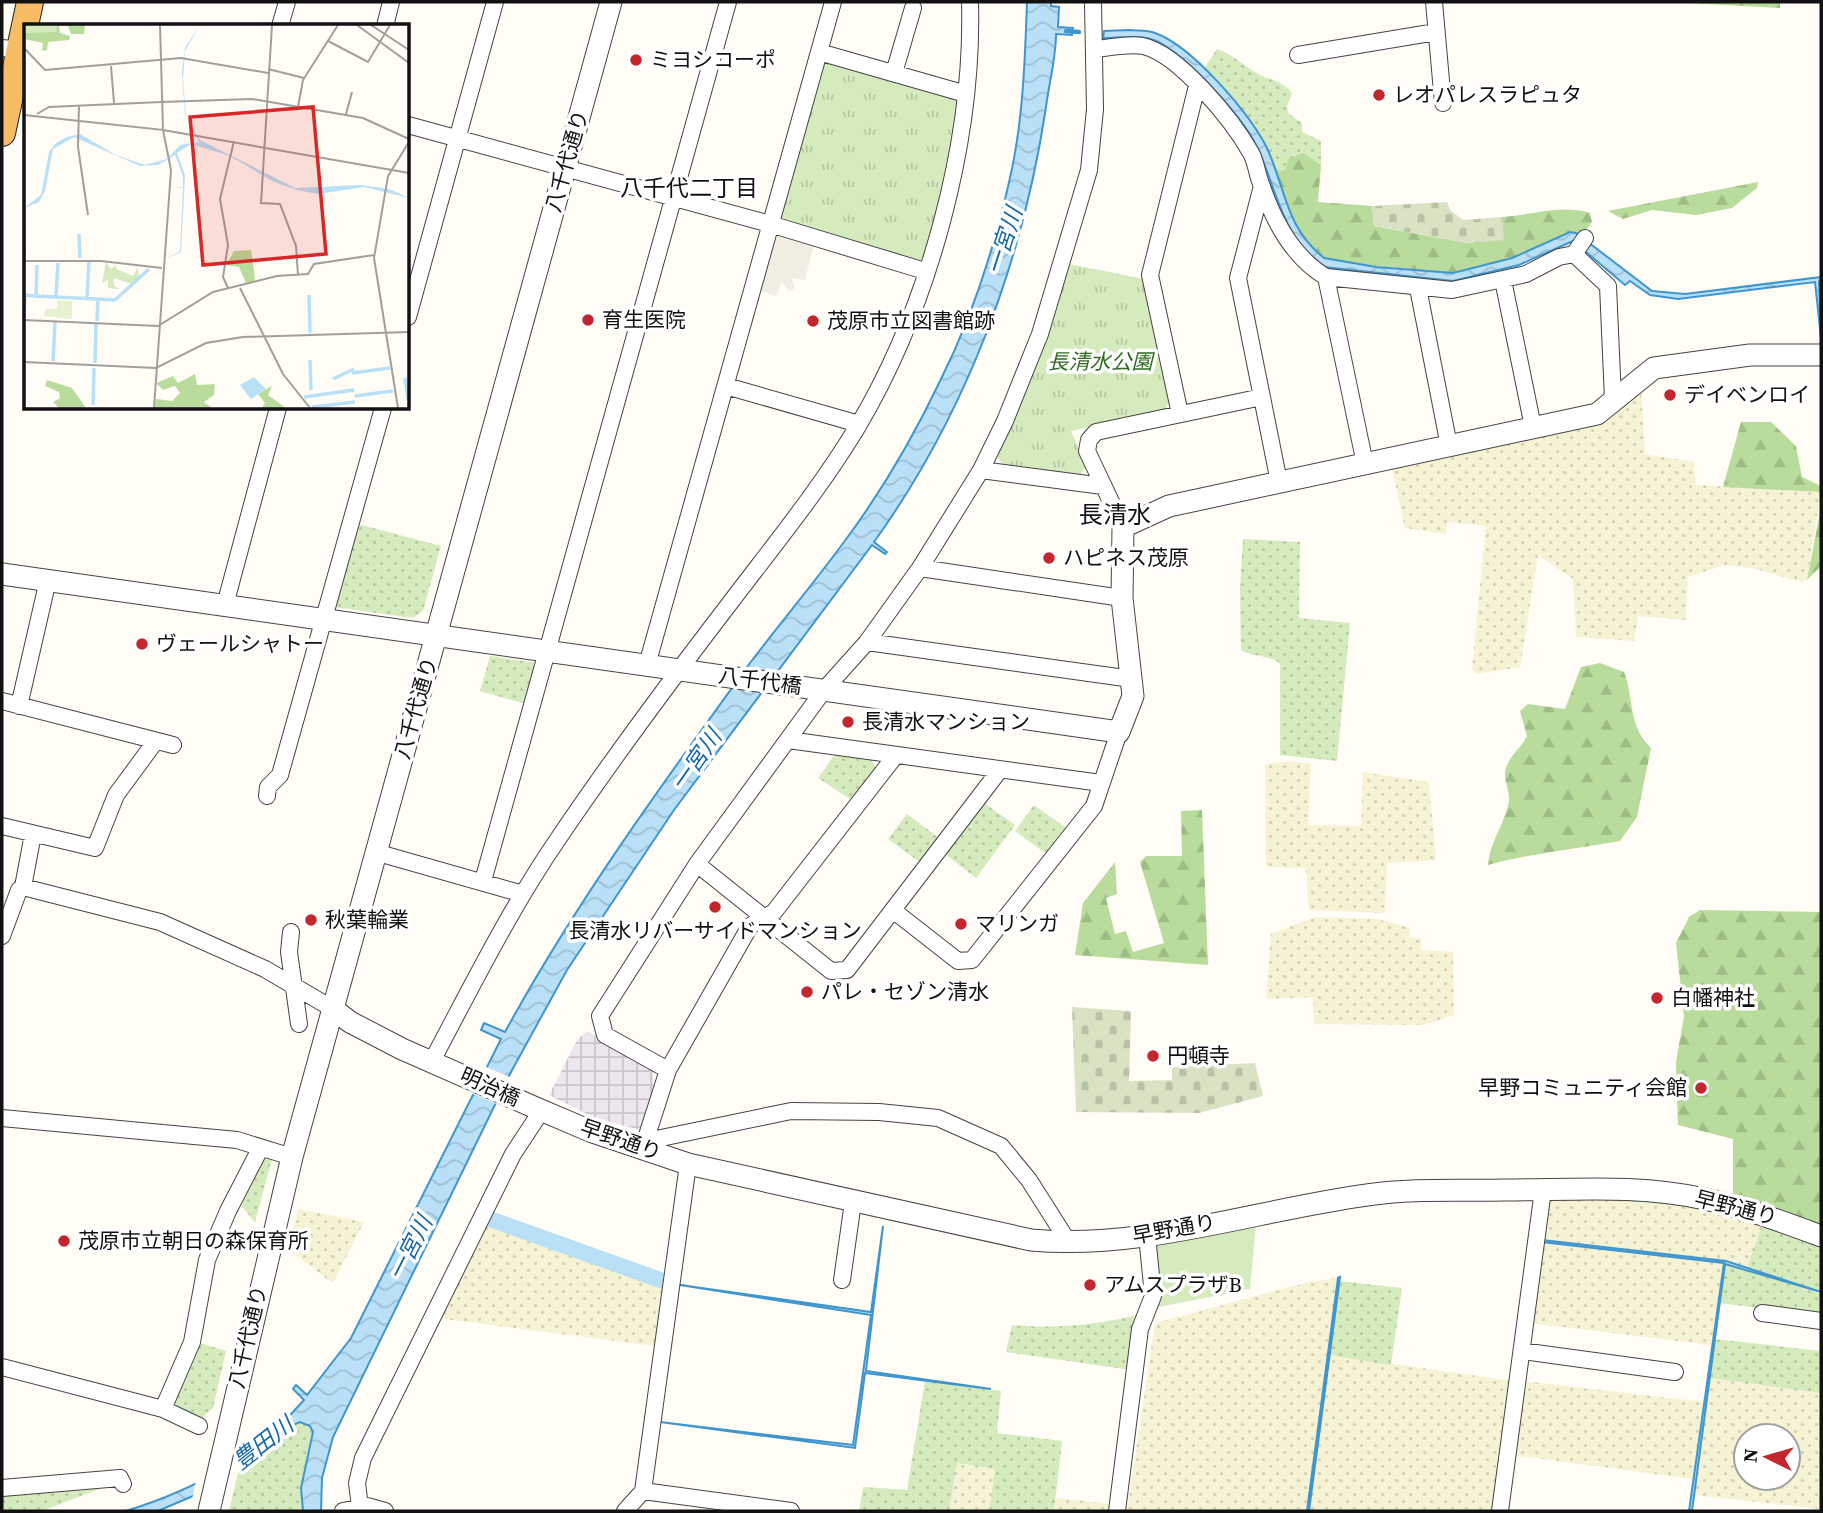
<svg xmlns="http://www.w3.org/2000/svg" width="1823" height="1513" font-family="'Source Serif 4','Noto Sans JP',serif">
  <defs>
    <pattern id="industrial-grid" width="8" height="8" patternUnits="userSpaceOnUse" patternTransform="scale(1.75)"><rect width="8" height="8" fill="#eee6ef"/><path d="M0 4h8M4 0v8" fill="none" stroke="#cbc4cc"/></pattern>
    <pattern id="farmland-dots" width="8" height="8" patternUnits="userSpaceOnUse" patternTransform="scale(1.75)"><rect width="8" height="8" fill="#f6f3d4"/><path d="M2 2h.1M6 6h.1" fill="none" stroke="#d2cfb5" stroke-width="1.8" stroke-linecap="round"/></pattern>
    <pattern id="grass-dots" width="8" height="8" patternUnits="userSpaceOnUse" patternTransform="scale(1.75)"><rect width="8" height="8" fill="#d5ebbd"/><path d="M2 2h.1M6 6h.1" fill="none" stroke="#b6c8a1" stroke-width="1.8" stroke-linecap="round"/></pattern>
    <pattern id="forest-firs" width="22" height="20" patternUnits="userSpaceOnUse" patternTransform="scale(1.75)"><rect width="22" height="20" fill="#b9dc9c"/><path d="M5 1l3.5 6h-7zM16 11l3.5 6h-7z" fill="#9ebc85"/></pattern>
    <pattern id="cemetery-stones" width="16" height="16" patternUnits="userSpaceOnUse" patternTransform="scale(1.75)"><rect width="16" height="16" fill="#d9e3c4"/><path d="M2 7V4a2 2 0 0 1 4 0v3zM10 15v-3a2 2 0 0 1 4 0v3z" fill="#b9c2a7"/></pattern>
    <pattern id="park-tufts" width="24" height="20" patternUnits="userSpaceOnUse" patternTransform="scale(1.75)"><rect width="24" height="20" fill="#d5ebbd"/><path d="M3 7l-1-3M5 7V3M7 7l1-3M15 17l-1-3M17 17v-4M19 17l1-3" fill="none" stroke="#b6c8a1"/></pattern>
    <pattern id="water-waves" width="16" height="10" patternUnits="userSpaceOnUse" patternTransform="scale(1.75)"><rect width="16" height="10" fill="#b9e0f7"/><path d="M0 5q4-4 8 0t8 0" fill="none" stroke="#9ebfd3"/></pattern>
  </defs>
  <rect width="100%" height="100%" fill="#fffdf5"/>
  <path fill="url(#industrial-grid)" d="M 587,1031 L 653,1067 L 654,1097 L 644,1131 L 595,1118 L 549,1095 L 577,1040 Z"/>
  <path fill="url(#farmland-dots)" fill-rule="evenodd" d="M 1641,389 L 1645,454 L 1694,462 L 1696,485 L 1821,492 L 1807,580 L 1801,582 L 1752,568 L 1725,565 L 1688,577 L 1686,620 L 1638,616 L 1634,641 L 1576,637 L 1573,579 L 1538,555 L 1520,667 L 1477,674 L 1472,669 L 1486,526 L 1447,522 L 1446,534 L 1405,528 L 1392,469 L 1605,423 Z
    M 1291,761 L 1311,764 L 1308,825 L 1361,826 L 1363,772 L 1429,782 L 1436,860 L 1387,863 L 1385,913 L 1309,910 L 1306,868 L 1266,867 L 1265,764 Z
    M 1315,917 L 1377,919 L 1410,928 L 1409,937 L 1421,938 L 1421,950 L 1453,952 L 1454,1015 L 1424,1025 L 1314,1024 L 1313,997 L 1266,999 L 1271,934 Z
    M 1615,1196 L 1704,1207 L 1763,1222 L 1747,1268 L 1726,1261 L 1541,1240 L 1549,1198 Z
    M 298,1209 L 364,1222 L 334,1281 L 331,1282 L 288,1249 Z
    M 486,1218 L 671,1283 L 656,1346 L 436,1318 Z
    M 1540,1242 L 1724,1263 L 1712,1345 L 1530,1323 Z
    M 1338,1278 L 1307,1511 L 1127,1511 L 1155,1323 L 1309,1282 Z
    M 1330,1355 L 1513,1381 L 1495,1511 L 1308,1511 Z
    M 1710,1378 L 1821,1393 L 1821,1509 L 1694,1495 ZM 1746,1436 L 1788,1436 L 1788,1478 L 1746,1478 Z
    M 1523,1381 L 1704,1402 L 1693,1479 L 1512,1455 Z
    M 956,1463 L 995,1468 L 989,1511 L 949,1511 Z
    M 1056,1498 L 1112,1504 L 1111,1511 L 1054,1511 Z"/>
  <path fill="url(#grass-dots)" d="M 1217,49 C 1233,54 1242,65 1257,73 C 1269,81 1282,79 1292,93 L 1287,106 L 1289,114 L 1302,123 L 1302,132 L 1321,141 L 1321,165 L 1303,154 L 1286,169 L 1274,173 L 1205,67 Z
    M 358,524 L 441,546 L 423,611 L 413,618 L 334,607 Z
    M 1243,539 L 1300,542 L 1299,618 L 1350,623 L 1337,761 L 1280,755 L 1280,664 C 1270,654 1253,658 1241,650 L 1240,588 Z
    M 490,656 L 538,663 L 526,704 L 480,691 Z
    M 836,753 L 870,757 L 877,771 L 853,801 L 818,778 Z
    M 984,803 L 1015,825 L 976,878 L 945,854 Z
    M 1034,805 L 1069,830 L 1048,855 L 1015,831 Z
    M 907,814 L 940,839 L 921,863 L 888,839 Z
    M 263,1157 L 272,1159 L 255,1222 L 242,1207 L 246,1189 Z
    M 1763,1222 L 1821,1243 L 1821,1292 L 1747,1268 Z
    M 1725,1263 L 1821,1294 L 1821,1316 L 1720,1303 Z
    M 1339,1281 L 1402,1288 L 1391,1365 L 1330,1355 Z
    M 1141,1314 L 1131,1370 L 1006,1352 L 1012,1325 C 1057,1329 1098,1325 1141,1314 Z
    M 1715,1339 L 1821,1351 L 1821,1393 L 1710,1378 Z
    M 197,1342 L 226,1351 L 213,1408 L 198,1421 L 170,1405 Z
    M 925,1381 L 1001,1391 L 997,1433 L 1062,1441 L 1054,1511 L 989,1511 L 995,1469 L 957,1463 L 949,1511 L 859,1511 L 863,1487 L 907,1490 Z
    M 301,1422 L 310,1426 L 313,1432 L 301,1488 L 303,1511 L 229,1511 L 239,1469 L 288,1427 Z
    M 112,1484 L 42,1511 L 2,1511 L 2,1494 Z"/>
  <path fill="url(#forest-firs)" d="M 1669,2 L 1780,2 L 1780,8 Z
    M 1303,153 L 1321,165 L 1318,202 L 1372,206 L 1374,226 L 1467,243 L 1503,239 L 1502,217 C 1532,215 1561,204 1590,213 L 1592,222 L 1581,237 L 1513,259 L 1452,273 L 1333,262 C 1300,251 1283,202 1274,173 L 1286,169 L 1288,159 Z
    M 1758,182 L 1757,188 L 1732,208 L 1696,215 L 1652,210 L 1623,219 L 1608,211 Z
    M 1741,422 L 1771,422 L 1796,446 L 1802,477 L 1821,486 L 1821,492 L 1723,487 Z
    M 1821,507 L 1821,566 L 1807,580 Z
    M 1600,663 L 1624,672 C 1635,701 1627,724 1651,748 L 1637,817 L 1620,841 C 1576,849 1531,853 1488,865 C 1490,841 1505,824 1509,801 C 1510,790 1502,778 1506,768 C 1510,755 1521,748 1527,736 L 1520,711 L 1528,704 L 1565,709 L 1581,667 Z
    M 1202,810 L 1208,965 L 1075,955 L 1083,903 L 1115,862 L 1117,894 L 1106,898 L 1115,934 L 1126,931 L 1133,952 L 1164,943 L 1140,862 L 1146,856 L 1182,856 L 1181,811 Z
    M 1700,910 L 1821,912 L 1821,1227 L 1733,1198 L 1733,1139 L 1678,1125 L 1676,1062 L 1684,1016 L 1676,943 L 1689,917 Z"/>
  <path fill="url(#cemetery-stones)" d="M 1447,202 L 1450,210 L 1463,220 L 1502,217 L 1504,240 L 1467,243 L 1374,226 L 1372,206 Z
    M 1072,1007 L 1131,1011 L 1129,1081 L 1172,1080 L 1172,1067 L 1255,1063 L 1263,1096 L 1199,1113 L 1076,1112 Z"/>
  <path fill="url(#park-tufts)" d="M 831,61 L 953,94 L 961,106 L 927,256 L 915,263 L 787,224 L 779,212 L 819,66 Z
    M 1069,264 L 1144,279 L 1170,400 L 1164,411 L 1071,431 L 1087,466 L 1078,477 L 1003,466 L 995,452 Z"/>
  <path fill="#d5ebbd" d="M 1256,1223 L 1250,1289 L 1154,1308 L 1152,1241 Z"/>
  <path fill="#f1ede2" d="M 783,235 L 814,244 L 805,280 L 791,278 L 795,288 L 789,291 L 782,282 L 776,296 L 759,290 L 772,241 Z"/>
  <path fill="url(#water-waves)" stroke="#3f96cf" stroke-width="2" d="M 1027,2 L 1051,2 L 1051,6 L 1059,7 L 1058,27 L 1073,28 L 1072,35 L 1056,34 C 1056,58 1049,83 1046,107 C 1023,261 966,414 874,542 L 887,552 L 885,554 L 872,545 L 674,810 L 567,970 L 511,1072 L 333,1437 L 322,1478 L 321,1511 L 303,1511 L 301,1488 L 313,1432 L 310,1426 L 300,1422 L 288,1427 L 239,1469 L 193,1496 L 158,1511 L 126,1511 C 199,1488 253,1458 304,1400 L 293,1389 L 296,1385 L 307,1395 L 351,1338 L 501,1039 L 481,1030 L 484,1023 L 505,1032 C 576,902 663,783 750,663 C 781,622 814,583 844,542 C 882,491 914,436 941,379 C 972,317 995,245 1010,178 C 1023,121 1025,60 1027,2 Z
    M 1129,30 C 1137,31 1147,30 1155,33 C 1192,46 1248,112 1266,146 C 1286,187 1284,226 1324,258 L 1376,267 L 1453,273 L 1512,258 L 1570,232 L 1576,233 L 1652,291 L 1685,294 L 1821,277 L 1819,282 L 1821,338 L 1815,282 L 1678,299 L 1650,295 L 1630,281 L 1625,285 L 1573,241 L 1519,265 L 1453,281 L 1324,267 C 1285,240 1277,195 1260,153 C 1246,120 1188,56 1156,41 C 1141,34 1119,38 1103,38 L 1104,31 Z
    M 883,1226 L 866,1371 L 991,1389 L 865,1373 L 855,1448 L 660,1422 L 853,1445 L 871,1315 L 680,1285 L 871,1312 Z
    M 1542,1240 L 1726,1261 L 1821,1292 L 1725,1264 L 1692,1511 L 1689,1511 L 1724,1263 L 1541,1242 Z
    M 1340,1277 L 1309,1511 L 1307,1511 L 1338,1278 Z"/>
  <path fill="#fffdf5" d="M 484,1066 L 512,1078 L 499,1105 L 471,1093 Z
    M 243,1453 L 238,1474 L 192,1500 L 196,1480 Z"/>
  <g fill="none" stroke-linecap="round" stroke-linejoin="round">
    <path stroke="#3f96cf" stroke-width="4.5" d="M 1066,31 L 1079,32"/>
    <path stroke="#b9e0f7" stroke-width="16" d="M 490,1219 L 663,1281"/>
    <g stroke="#444" stroke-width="18">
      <path id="minor" d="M 1434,2 L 1443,103
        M 280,26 L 287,2
        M 385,26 L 391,2
        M 2,48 L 20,50
        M 1095,49 C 1110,48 1128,43 1143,46 C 1179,54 1233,121 1251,153 C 1256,162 1257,174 1261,184 C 1273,220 1292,257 1326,277 L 1452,290 L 1526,274 L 1559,257 L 1574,254
        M 819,52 L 966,94
        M 1298,55 L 1436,32
        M 894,73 L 913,8
        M 408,125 L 770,224 L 925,271
        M 1262,186 L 1238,278 L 1279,482
        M 1574,254 L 1608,286 L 1613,399
        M 1574,254 L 1585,238
        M 1326,277 L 1365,464
        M 1503,280 L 1533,427
        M 1418,288 L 1449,446
        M 408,317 L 495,2
        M 726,386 L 859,424
        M 1180,414 L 1150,275 L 1197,86
        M 981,470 L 1103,486
        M 1123,527 L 1087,451 L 1089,440 L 1096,432 L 1262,397
        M 920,568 L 1122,598
        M 225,605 L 278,408
        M 867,642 L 1132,679
        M 647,665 L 833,2
        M 2,701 L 173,745
        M 19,706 L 48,580
        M 788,740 L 1101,783
        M 267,796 L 268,787 L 280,775 L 383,408
        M 2,826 L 95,848 L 116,795 L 155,742
        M 375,852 L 523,894
        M 697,864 L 831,971 L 847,970 L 999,771
        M 483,881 L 728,2
        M 23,887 L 160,922 L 265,969 L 333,1009
        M 894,911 L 958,961 L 972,960 L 1094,806 L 1119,732
        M 291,932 L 289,952 L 299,1024
        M 2,936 L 19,890 L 23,887 L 33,834
        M 432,1061 C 472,986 510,909 558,839 C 612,759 671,680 730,603 C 774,545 820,489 858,426 C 929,306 974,141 970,2
        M 668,1070 L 605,1035 L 600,1016 L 697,864 L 824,690 L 867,642 L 920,568 L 981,470 L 1005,421 L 1040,334 L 1089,170 L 1095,109 L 1093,2
        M 2,1118 L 237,1140 L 292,1157
        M 643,1148 L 661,1138 L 791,1111 L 879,1112 L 938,1118 L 1001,1146 L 1029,1180 L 1069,1243
        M 643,1148 L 668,1070 L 750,926 L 774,912 L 896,755
        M 842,1280 L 853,1202
        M 1762,1313 L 1821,1321
        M 1522,1351 L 1675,1372
        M 2,1367 L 163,1409 L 199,1426
        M 163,1409 L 192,1342 L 207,1260 L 228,1211 L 260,1149
        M 2,1488 L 120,1478 L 123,1484
        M 643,1491 L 791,1511
        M 360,1507 L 357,1483 L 363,1458 L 513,1154 L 542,1110
        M 343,1511 L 367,1506 L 385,1511
        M 625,1511 L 643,1491 L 688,1164
        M 1117,1511 L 1140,1329 L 1153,1296 L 1147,1235
        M 1500,1511 L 1543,1190"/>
    </g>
    <g stroke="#444" stroke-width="23">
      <path id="tertiary" d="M 2,574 L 1119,732 L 1133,696 L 1122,598 L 1123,527 L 1169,506 L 1597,414 L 1654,368 L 1750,355 L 1821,355
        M 333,1009 L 350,1022 L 402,1049 L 536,1108 L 590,1131 L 688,1164 L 1031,1240 C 1144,1250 1256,1210 1367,1195 C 1413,1188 1458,1191 1504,1190 C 1571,1190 1639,1184 1705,1199 C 1746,1208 1783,1222 1821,1236
        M 209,1511 L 292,1157 L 611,2"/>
    </g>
    <g stroke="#222" stroke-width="28">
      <path id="trunk" d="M 2,133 L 30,2"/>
    </g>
    <use href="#minor" stroke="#fff" stroke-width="16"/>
    <use href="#tertiary" stroke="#fff" stroke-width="21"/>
    <use href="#trunk" stroke="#f7bc64" stroke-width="26"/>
  </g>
  <g fill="#c4262e" stroke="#fff" stroke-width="2.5">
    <circle cx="636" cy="60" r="7"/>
    <circle cx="1379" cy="95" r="7"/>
    <circle cx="588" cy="320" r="7"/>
    <circle cx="813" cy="321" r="7"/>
    <circle cx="1670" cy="395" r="7"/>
    <circle cx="1049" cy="558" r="7"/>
    <circle cx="142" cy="644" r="7"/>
    <circle cx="848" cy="722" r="7"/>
    <circle cx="715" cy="907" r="7"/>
    <circle cx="311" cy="920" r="7"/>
    <circle cx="961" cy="924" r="7"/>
    <circle cx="807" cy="992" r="7"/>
    <circle cx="1657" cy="998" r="7"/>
    <circle cx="1153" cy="1056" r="7"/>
    <circle cx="1701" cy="1088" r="7"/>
    <circle cx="64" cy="1241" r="7"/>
    <circle cx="1090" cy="1285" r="7"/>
  </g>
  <g text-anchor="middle" stroke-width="7" stroke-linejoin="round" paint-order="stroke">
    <g font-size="21" fill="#111" stroke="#fff" text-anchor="start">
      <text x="650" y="67">ミヨシコーポ</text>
      <text x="1393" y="102">レオパレスラピュタ</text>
      <text x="602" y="327">育生医院</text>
      <text x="827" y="328">茂原市立図書館跡</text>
      <text x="1684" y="402">デイベンロイ</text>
      <text x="1063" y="565">ハピネス茂原</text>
      <text x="156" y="651">ヴェールシャトー</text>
      <text x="862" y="729">長清水マンション</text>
      <text x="325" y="927">秋葉輪業</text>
      <text x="975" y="931">マリンガ</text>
      <text x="715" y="938" text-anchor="middle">長清水リバーサイドマンション</text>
      <text x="821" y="999">パレ・セゾン清水</text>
      <text x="1671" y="1005">白幡神社</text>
      <text x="1167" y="1063">円頓寺</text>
      <text x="1687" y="1095" text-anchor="end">早野コミュニティ会館</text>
      <text x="78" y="1248">茂原市立朝日の森保育所</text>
      <text x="1104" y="1292">アムスプラザB</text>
    </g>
    <g font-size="21" fill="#111" stroke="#fff">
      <text transform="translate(567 161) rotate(-74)" y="7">八千代通り</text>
      <text transform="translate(760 681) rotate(8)" y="7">八千代橋</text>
      <text transform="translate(416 708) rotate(-74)" y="7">八千代通り</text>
      <text transform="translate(490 1087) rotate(24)" y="7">明治橋</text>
      <text transform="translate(621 1140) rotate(19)" y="7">早野通り</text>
      <text transform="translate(1736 1208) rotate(14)" y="7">早野通り</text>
      <text transform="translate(1174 1229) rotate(-10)" y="7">早野通り</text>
      <text transform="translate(248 1337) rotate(-77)" y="7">八千代通り</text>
    </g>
    <g font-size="21" font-style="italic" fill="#2f6b1f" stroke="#fff">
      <text x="1100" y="369">長清水公園</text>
    </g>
    <g font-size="23" fill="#111" stroke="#fff">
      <text x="689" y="196">八千代二丁目</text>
    </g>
    <g font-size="23" font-style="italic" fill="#1768a6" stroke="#fff">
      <text transform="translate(1004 241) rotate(-72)" y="8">一宮川</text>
      <text transform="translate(696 760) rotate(-55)" y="8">一宮川</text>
      <text transform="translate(410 1248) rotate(-63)" y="8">一宮川</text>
      <text transform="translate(263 1443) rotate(-38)" y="8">豊田川</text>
    </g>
    <g font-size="24" fill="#111" stroke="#fff">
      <text x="1115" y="523">長清水</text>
    </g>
  </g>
  <g transform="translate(24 24)">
    <rect width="385" height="385" fill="#fffdf5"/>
    <path d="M 0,1 L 61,1 L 60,10 L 47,10 L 44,2 L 35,2 L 36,9 L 46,12 L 45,16 L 24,18 L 23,26 L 18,27 L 19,19 L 0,15 ZM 227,226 L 230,246 L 231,259 L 222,259 L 215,243 L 202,241 L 210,227 ZM 171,350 L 173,361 L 191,360 L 190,371 L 180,378 L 188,384 L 131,384 L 132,375 L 148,377 L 156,369 L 151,362 L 139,366 L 132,359 L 149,352 L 154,359 ZM 23,356 L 48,364 L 62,384 L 35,384 L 29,378 L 36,374 L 35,368 L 21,362 ZM 248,362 L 244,371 L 262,384 L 238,384 L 241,379 L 234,370 Z" fill="#b9dc9c"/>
    <path d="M 0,1 L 33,1 L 32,8 L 1,9 Z" fill="#d5ebbd"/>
    <path d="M 82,238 L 87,245 L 92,241 L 92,245 L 109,252 L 114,243 L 115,254 L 108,260 L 90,254 L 90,262 L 96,265 L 84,264 L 84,256 L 78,259 Z" fill="#d5ebbd"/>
    <path d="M 33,276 L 48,277 L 48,295 L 20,292 L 21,285 L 33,285 Z" fill="#e6f2cf"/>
    <path d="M 176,1 L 161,27 L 159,54 L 162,93 L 176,116 L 271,164 L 337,161 L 365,165 L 385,174 L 340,163 L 294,170 L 273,166 L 250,158 L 206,132 L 167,120 L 153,129 L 161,151 L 157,228 L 142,235 L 156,227 L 159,164 L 148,163 L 159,163 L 159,152 L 151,131 L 134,141 L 116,142 L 50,113 L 29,125 L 21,167 L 15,178 L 0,184 L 17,171 L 25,128 L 32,119 L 43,113 L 56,110 L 92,131 L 121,141 L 143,135 L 156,121 L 175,118 L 161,91 L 158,48 L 161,24 ZM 230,353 L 242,365 L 227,375 L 216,361 Z" fill="#b9e0f7"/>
    <path fill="none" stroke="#b9e0f7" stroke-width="3.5" d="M 55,210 L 56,234M 285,271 L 286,309M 12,272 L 91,276 L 125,245M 32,272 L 34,239M 63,273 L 65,237M 0,294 L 1,271 L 12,272 L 13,241M 73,297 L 74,275M 286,336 L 287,366M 29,337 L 31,298M 71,339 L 72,300M 328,349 L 366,344M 381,354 L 384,376M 309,355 L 330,345M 331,372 L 369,367M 280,373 L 330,366M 69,381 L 70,344M 288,383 L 331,378"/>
    <path fill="none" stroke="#a09f9a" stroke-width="2" d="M 248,1 L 237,179 L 256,180 L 272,222 L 274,251M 333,1 L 385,39M 347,1 L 385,26M 304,17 L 344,38 L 366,1M 0,24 L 21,46 L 157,34 L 244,49M 87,42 L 90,79M 244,45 L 280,54M 137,78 L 228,75 L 339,94 L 385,115M 55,82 L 54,123 L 64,191M 274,83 L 279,56 L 314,1M 13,90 L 25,83 L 137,78M 322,90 L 328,68M 0,91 L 139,106 L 136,1M 139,106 L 385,149M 0,183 L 1,236M 0,237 L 77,237 L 138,244M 204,264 L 199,253 L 204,221 L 196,175 L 210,117M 216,264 L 259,350 L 286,384M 0,296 L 134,302 L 189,268 L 253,252 L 284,250 L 290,240 L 350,231M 0,338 L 132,344 L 182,319 L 219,313 L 385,308M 130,384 L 147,146 L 139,106M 374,384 L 350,234 L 364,152 L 385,118"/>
    <path fill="#d62828" fill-opacity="0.15" stroke="#d62828" stroke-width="3.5" d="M 289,83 L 302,230 L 179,241 L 166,93 Z"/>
    <rect width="385" height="385" fill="none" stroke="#111" stroke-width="3.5"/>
  </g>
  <rect width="1823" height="1513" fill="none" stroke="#111111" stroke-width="7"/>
  <g transform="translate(1767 1457) rotate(275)"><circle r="33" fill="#ffffff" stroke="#a0a0a0" stroke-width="2"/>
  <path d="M0-5L12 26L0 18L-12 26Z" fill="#c4262e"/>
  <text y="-10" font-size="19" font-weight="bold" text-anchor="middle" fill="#111111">N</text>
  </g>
</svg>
